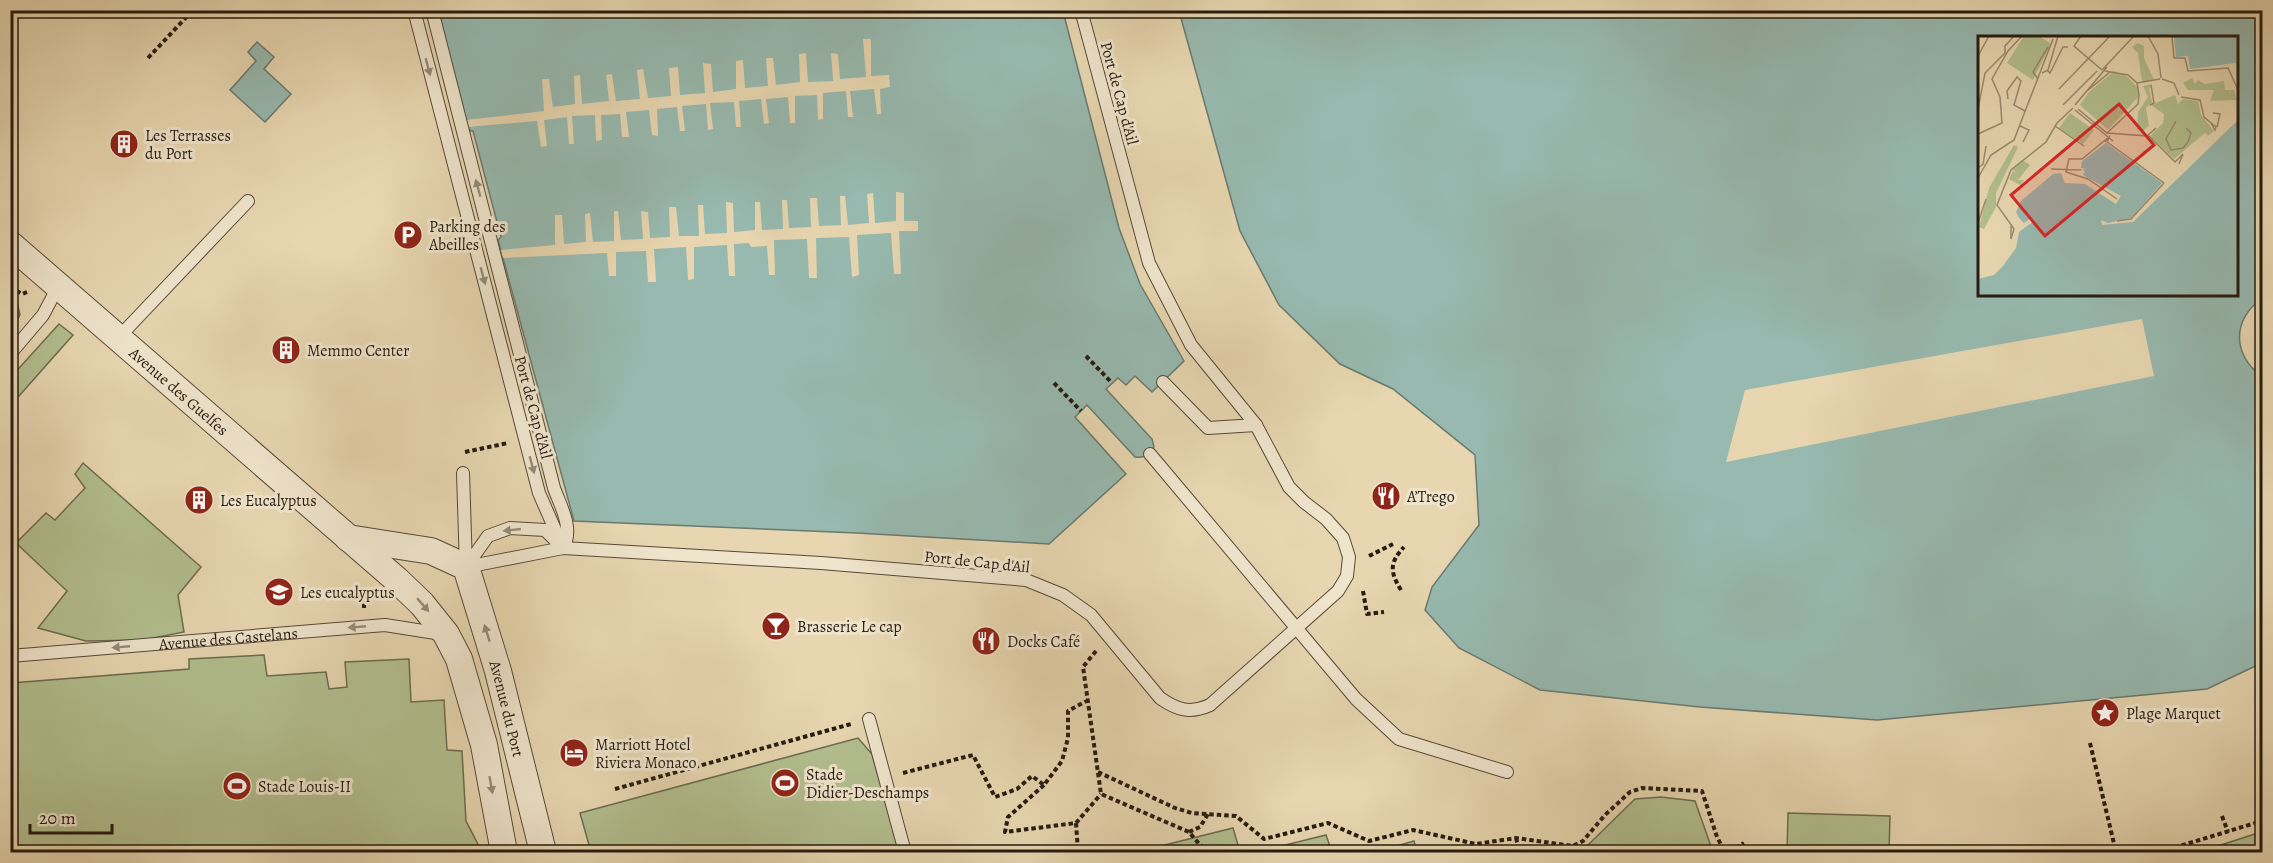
<svg xmlns="http://www.w3.org/2000/svg" width="2273" height="863" font-family="Alegreya,serif">
  <rect width="100%" height="100%" fill="#e7d6b0"/>
  <filter id="stains"><feTurbulence type="fractalNoise" baseFrequency=".00333" numOctaves="4"/><feColorMatrix values="0 0 0 0 .2 0 0 0 0 .09 0 0 0 0 .02 0 0 0 .5 -.17"/></filter>
  <radialGradient id="worn" r=".72"><stop offset=".6" stop-color="#630" stop-opacity="0"/><stop offset="1" stop-color="#630" stop-opacity=".3"/></radialGradient>
  <path fill="#b2be8e" stroke="#6c6c50" stroke-width="1.5" d="M 11,290 L 15,293 L 20,315 L 11,331 Z
    M 59,324 L 73,335 L 11,405 L 11,377 Z
    M 83,463 L 201,567 L 178,595 L 184,632 L 143,640 L 86,641 L 38,628 L 67,591 L 16,543 L 46,513 L 55,520 L 85,488 L 75,474 Z
    M 264,655 L 267,676 L 326,672 L 329,689 L 347,687 L 345,662 L 409,659 L 411,702 L 444,700 L 447,750 L 462,751 L 466,821 L 482,852 L 11,852 L 11,683 L 189,669 L 189,659 Z
    M 858,738 L 872,754 L 899,852 L 591,852 L 580,813 Z
    M 1661,797 L 1695,801 L 1713,852 L 1575,852 L 1588,845 L 1635,799 Z
    M 1788,813 L 1890,816 L 1889,852 L 1787,852 Z
    M 1233,828 L 1240,852 L 1172,852 L 1165,845 Z
    M 2255,834 L 2261,852 L 2199,852 Z
    M 1326,835 L 1332,852 L 1257,852 Z
    M 1414,841 L 1417,852 L 1376,852 Z"/>
  <path fill="#97b9af" stroke="#6a7a70" stroke-width="1.5" fill-rule="evenodd" d="M 438,11 L 1063,11 L 1119,228 L 1140,284 L 1184,361 L 1152,392 L 1135,376 L 1126,385 L 1118,378 L 1106,389 L 1152,439 L 1154,447 C 1150,455 1145,458 1135,457 L 1087,405 L 1075,417 L 1126,474 L 1049,544 L 857,533 L 574,521 L 503,258 L 498,240 L 501,237 L 473,131 L 470,131 L 468,127 Z
    M 1179,11 L 2262,11 L 2262,298 C 2232,321 2232,353 2262,377 L 2262,663 L 2207,689 L 1877,720 L 1700,707 L 1540,690 L 1459,648 L 1425,610 L 1432,587 L 1479,525 L 1475,455 L 1393,389 L 1340,364 L 1279,305 L 1240,231 ZM 1979,38 L 2236,38 L 2236,294 L 1979,294 Z
    M 257,42 L 274,57 L 264,69 L 291,94 L 265,122 L 230,90 L 256,61 L 248,52 Z"/>
  <path fill="#e7d6b0" d="M 863,39 L 871,39 L 871,76 L 889,75 L 890,87 L 880,89 L 881,114 L 877,114 L 874,89 L 850,91 L 853,117 L 848,117 L 846,91 L 823,93 L 823,119 L 818,120 L 817,95 L 795,96 L 795,123 L 790,123 L 788,97 L 766,99 L 769,123 L 764,124 L 761,99 L 739,101 L 741,127 L 736,127 L 734,102 L 710,103 L 713,129 L 708,130 L 706,104 L 682,106 L 685,131 L 680,131 L 677,107 L 657,109 L 658,136 L 652,135 L 649,110 L 626,112 L 629,137 L 622,137 L 620,114 L 601,115 L 602,140 L 596,141 L 595,115 L 572,116 L 574,144 L 569,144 L 567,117 L 544,120 L 547,146 L 541,147 L 537,121 L 468,127 L 466,120 L 544,111 L 542,79 L 549,79 L 553,107 L 575,104 L 574,76 L 580,75 L 582,104 L 609,101 L 606,75 L 612,74 L 616,101 L 640,99 L 637,70 L 643,69 L 648,98 L 671,96 L 669,68 L 678,67 L 680,95 L 705,93 L 703,63 L 711,64 L 713,92 L 736,89 L 736,61 L 743,60 L 745,88 L 768,86 L 766,58 L 773,58 L 776,85 L 800,82 L 799,54 L 806,53 L 808,82 L 833,81 L 831,53 L 838,54 L 840,79 L 866,77 Z
    M 896,192 L 904,193 L 904,221 L 918,221 L 918,231 L 899,231 L 901,274 L 894,274 L 891,233 L 857,235 L 859,275 L 852,277 L 849,237 L 816,238 L 817,278 L 809,278 L 807,239 L 774,240 L 775,275 L 769,275 L 767,246 L 751,247 L 749,243 L 734,244 L 735,276 L 729,276 L 727,245 L 694,247 L 694,279 L 688,280 L 686,247 L 654,249 L 656,282 L 648,282 L 646,251 L 616,252 L 616,276 L 609,276 L 607,253 L 503,258 L 501,250 L 555,245 L 555,215 L 562,215 L 564,244 L 586,242 L 585,214 L 590,213 L 593,242 L 614,241 L 614,211 L 618,211 L 621,240 L 643,239 L 641,211 L 648,212 L 650,238 L 670,237 L 669,207 L 676,207 L 679,236 L 699,236 L 698,205 L 703,205 L 705,234 L 727,233 L 726,202 L 733,203 L 734,232 L 755,230 L 755,202 L 760,202 L 762,230 L 783,229 L 782,200 L 787,200 L 789,228 L 811,227 L 810,198 L 817,198 L 819,226 L 841,225 L 840,196 L 845,196 L 848,225 L 869,223 L 867,194 L 873,193 L 875,223 L 896,221 Z
    M 2142,319 L 2154,376 L 1726,462 L 1745,390 Z"/>
  <g fill="none" stroke-linecap="round" stroke-linejoin="round">
    <g stroke="#564a39" stroke-width="14">
      <g id="lane">
        <path d="M 414,10 L 539,493 L 560,541"/>
        <path d="M 432,10 L 554,488 C 561,507 574,529 563,548"/>
        <path d="M 119,337 L 248,201"/>
        <path d="M 10,354 L 43,315 L 59,285"/>
        <path d="M 1163,382 L 1208,428 L 1256,425"/>
        <path d="M 1150,454 L 1356,699 L 1399,739 L 1507,772"/>
        <path d="M 463,473 L 466,567"/>
        <path d="M 563,548 L 545,530 L 510,528 L 488,536 L 466,567 L 563,548 L 821,563 L 1026,580 L 1063,595 L 1091,615 L 1160,698 C 1177,710 1190,714 1210,705 L 1338,591 L 1347,576 L 1349,557 L 1343,538 L 1326,519 L 1304,502 L 1289,487 L 1256,425 L 1191,345 L 1149,263 L 1081,10"/>
        <path id="s1" d="M 10,656 L 385,625 L 442,634"/>
        <path d="M 869,719 L 905,852"/>
      </g>
    </g>
    <g stroke="#564a39" stroke-width="28">
      <g id="street">
        <path id="s2" d="M 10,244 L 397,580 L 422,604 L 446,634 L 459,659 L 484,745 L 504,852"/>
        <path id="s3" d="M 348,538 L 431,551 L 466,567 L 498,671 L 543,852"/>
      </g>
    </g>
    <path stroke="#261b11" stroke-width="4" stroke-dasharray="4.5 3" stroke-linecap="butt" d="M 148,58 L 193,10
      M 10,287 L 22,294 L 27,292
      M 1086,356 L 1112,383
      M 1054,383 L 1081,411
      M 465,452 L 508,443
      M 1369,556 L 1393,544
      M 1401,590 C 1390,572 1389,563 1404,547
      M 1363,591 L 1367,614 L 1384,612
      M 364,608 L 364,597 L 369,591
      M 1096,651 L 1083,667 L 1101,794 L 1189,832 L 1200,845 L 1211,852
      M 2090,743 L 2116,852
      M 1098,772 L 1175,808 L 1192,813 L 1236,816 L 1264,839 L 1328,823 L 1369,841 L 1413,830 L 1476,844 L 1516,838 L 1573,846 L 1583,841 L 1605,815 L 1630,792 L 1642,788 L 1702,791 L 1717,837 L 1725,852
      M 903,773 L 973,755 L 995,797 L 1017,789 L 1032,776 L 1044,785 L 1062,761 L 1068,738 L 1068,711 L 1088,700
      M 1044,785 L 1008,817 L 1005,832 L 1076,823 L 1101,794
      M 615,789 L 851,724
      M 2222,816 L 2228,832
      M 1076,823 L 1078,852
      M 1189,832 L 1200,827 L 1208,814
      M 1516,838 L 1520,852
      M 1729,852 L 1744,843
      M 2160,852 L 2262,821"/>
    <use href="#lane" stroke="#efe4cc" stroke-width="12"/>
    <use href="#street" stroke="#efe4cc" stroke-width="26"/>
  </g>
  <defs><path id="oneway-solid" d="M-6-.8H1V-3.2L6.5 0L1 3.2V.8H-6Z" transform="scale(1.5)"/></defs>
  <g fill="#958a78">
    <use href="#oneway-solid" transform="translate(428 67) rotate(75)"/>
    <use href="#oneway-solid" transform="translate(478 188) rotate(-105)"/>
    <use href="#oneway-solid" transform="translate(483 276) rotate(75)"/>
    <use href="#oneway-solid" transform="translate(532 465) rotate(75)"/>
    <use href="#oneway-solid" transform="translate(512 530) rotate(174)"/>
    <use href="#oneway-solid" transform="translate(423 605) rotate(49)"/>
    <use href="#oneway-solid" transform="translate(357 627) rotate(175)"/>
    <use href="#oneway-solid" transform="translate(487 633) rotate(-107)"/>
    <use href="#oneway-solid" transform="translate(121 647) rotate(175)"/>
    <use href="#oneway-solid" transform="translate(491 785) rotate(80)"/>
  </g>
  <defs>
    <g id="building-disc" transform="scale(1.5)"><circle r="9.5" fill="#8f2418" stroke="#efe4cc"/><path d="M-4-6H4V6H1V3H-1V6H-4ZM-2.5-4.3h1.7v1.8h-1.7ZM.8-4.3h1.7v1.8H.8ZM-2.5-1h1.7V.8h-1.7ZM.8-1h1.7V.8H.8Z" fill="#fff"/></g>
    <g id="parking-disc" transform="scale(1.5)"><circle r="9.5" fill="#8f2418" stroke="#efe4cc"/><path d="M-3.5-5.5H1a3.5 3.5 0 0 1 0 7H-1V5.5H-3.5ZM-1-3.4V-.6H.8a1.4 1.4 0 0 0 0-2.8Z" fill="#fff"/></g>
    <g id="restaurant-disc" transform="scale(1.5)"><circle r="9.5" fill="#8f2418" stroke="#efe4cc"/><path d="M-5-6h1v4h1v-4h1v4h1v-4h1v5L-1.5 .5V6h-2V.5L-5-1ZM5-6V6H3V1.5H1.5Q1.5-4 5-6Z" fill="#fff"/></g>
    <g id="school-disc" transform="scale(1.5)"><circle r="9.5" fill="#8f2418" stroke="#efe4cc"/><path d="M0-5L7-2L0 1L-7-2ZM-4 1L0 2.5L4 1V4Q0 6-4 4Z" fill="#fff"/></g>
    <g id="bar-disc" transform="scale(1.5)"><circle r="9.5" fill="#8f2418" stroke="#efe4cc"/><path d="M-6-5H6L.8 .8V4.5H3.5V6h-7V4.5H-.8V.8Z" fill="#fff"/></g>
    <g id="sight-disc" transform="scale(1.5)"><circle r="9.5" fill="#8f2418" stroke="#efe4cc"/><path d="M0-6L1.8-2.2L6-1.7L2.9 1.2L3.7 5.4L0 3.3L-3.7 5.4L-2.9 1.2L-6-1.7L-1.8-2.2Z" fill="#fff"/></g>
    <g id="hotel-disc" transform="scale(1.5)"><circle r="9.5" fill="#8f2418" stroke="#efe4cc"/><path d="M-6-4.5h1.5V1H6V5H4.5V3h-9V5H-6ZM-4 0a1.8 1.8 0 1 1 3.6 0ZM.5 0V-2.5h3Q6-2.5 6 0Z" fill="#fff"/></g>
    <g id="stadium-disc" transform="scale(1.5)"><circle r="9.5" fill="#8f2418" stroke="#efe4cc"/><path d="M0-5a6.5 5 0 1 0 0 10a6.5 5 0 1 0 0-10ZM-3.5-1.8h7v3.6h-7Z" fill="#fff"/></g>
  </defs>
  <g fill-rule="evenodd">
    <use href="#building-disc" x="124" y="144"/>
    <use href="#parking-disc" x="408" y="235"/>
    <use href="#building-disc" x="286" y="350"/>
    <use href="#restaurant-disc" x="1386" y="496"/>
    <use href="#building-disc" x="199" y="500"/>
    <use href="#school-disc" x="279" y="592"/>
    <use href="#bar-disc" x="776" y="626"/>
    <use href="#restaurant-disc" x="986" y="641"/>
    <use href="#sight-disc" x="2105" y="713"/>
    <use href="#hotel-disc" x="574" y="753"/>
    <use href="#stadium-disc" x="785" y="783"/>
    <use href="#stadium-disc" x="237" y="786"/>
  </g>
  <g text-anchor="middle" stroke-width="6" stroke-linejoin="round" paint-order="stroke">
    <g font-size="16" fill="#261b11" stroke="#efe4cc">
      <text transform="translate(1120 93) rotate(75)" y="6">Port de Cap d'Ail</text>
      <text dy="6" stroke="none"><textPath href="#s2" startOffset="224">Avenue des Guelfes</textPath></text>
      <text transform="translate(534 407) rotate(75)" y="6">Port de Cap d'Ail</text>
      <text transform="translate(977 561) rotate(6)" y="6">Port de Cap d'Ail</text>
      <text dy="6" stroke="none"><textPath href="#s1" startOffset="219">Avenue des Castelans</textPath></text>
      <text dy="6" stroke="none"><textPath href="#s3" startOffset="270">Avenue du Port</textPath></text>
    </g>
    <g font-size="16" fill="#261b11" stroke="#efe4cc" text-anchor="start">
      <text x="145" y="141">Les Terrasses<tspan x="145" dy="18">du Port</tspan></text>
      <text x="429" y="232">Parking des<tspan x="429" dy="18">Abeilles</tspan></text>
      <text x="307" y="356">Memmo Center</text>
      <text x="1407" y="502">A’Trego</text>
      <text x="220" y="506">Les Eucalyptus</text>
      <text x="300" y="598">Les eucalyptus</text>
      <text x="797" y="632">Brasserie Le cap</text>
      <text x="1007" y="647">Docks Café</text>
      <text x="2126" y="719">Plage Marquet</text>
      <text x="595" y="750">Marriott Hotel<tspan x="595" dy="18">Riviera Monaco</tspan></text>
      <text x="806" y="780">Stade<tspan x="806" dy="18">Didier-Deschamps</tspan></text>
      <text x="258" y="792">Stade Louis-II</text>
    </g>
  </g>
  <g transform="translate(1978 36)">
    <rect width="260" height="260" fill="#e7d6b0"/>
    <path d="M 46,0 L 61,0 L 73,8 L 55,44 L 29,27 ZM 160,7 L 166,10 L 166,22 L 176,44 L 164,46 L 160,17 L 154,11 ZM 136,35 L 150,41 L 159,51 L 161,60 L 130,94 L 102,69 L 111,56 ZM 214,42 L 217,48 L 220,44 L 227,48 L 246,45 L 247,54 L 256,54 L 259,64 L 232,65 L 236,54 L 210,54 L 205,47 ZM 174,48 L 171,53 L 174,66 L 168,72 L 171,90 L 163,96 L 161,90 L 159,96 L 160,76 L 170,61 L 165,50 ZM 197,59 L 200,68 L 205,63 L 220,65 L 223,79 L 236,95 L 230,100 L 227,97 L 196,123 L 172,100 L 185,87 L 186,78 L 173,69 ZM 92,77 L 116,94 L 105,108 L 81,92 ZM 36,109 L 40,111 L 18,157 L 18,171 L 6,193 L 1,191 L 11,152 ZM 44,124 L 52,129 L 40,144 L 46,144 L 42,149 L 31,143 L 35,135 L 40,138 L 35,134 Z" fill="#b2be8e"/>
    <path d="M 196,0 L 259,0 L 259,47 L 258,27 L 212,33 L 210,20 L 198,21 ZM 259,85 L 259,259 L 0,259 L 0,243 L 16,239 L 25,230 L 38,212 L 41,196 L 56,185 L 53,182 L 46,187 L 41,182 L 38,176 L 43,165 L 75,138 L 83,137 L 87,147 L 107,148 L 138,168 L 143,160 L 105,139 L 107,135 L 103,134 L 108,133 L 103,132 L 104,125 L 128,107 L 184,147 L 153,182 L 130,187 L 123,184 L 124,189 L 155,186 Z" fill="#97b9af"/>
    <path fill="none" stroke="#9a8b70" stroke-width="1.5" d="M 103,0 L 96,10 L 124,34M 170,0 L 180,18 L 183,42M 194,0 L 196,22 L 207,22 L 210,35 L 250,32 L 260,54M 27,17 L 27,10 L 36,0M 0,20 L 11,0M 69,34 L 72,37 L 85,11 L 90,11M 124,34 L 156,0M 127,35 L 150,39 L 159,47 L 161,59 L 160,68 L 129,97M 64,37 L 70,34 L 80,0M 60,43 L 55,36 L 70,11M 184,43 L 196,47 L 201,59M 159,47 L 182,43M 81,53 L 132,0M 109,55 L 132,36M 203,61 L 222,64 L 226,81 L 238,91 L 237,94 L 233,87M 30,63 L 29,55 L 39,41 L 43,45 L 36,69 L 47,75M 85,69 L 119,35M 97,69 L 129,31M 172,69 L 176,67 L 173,49M 0,73 L 7,37 L 27,17M 100,73 L 129,97 L 169,100 L 178,92M 97,74 L 135,105M 235,77 L 242,78 L 239,91M 198,85 L 188,103 L 193,114 L 205,112 L 210,106 L 213,97 L 208,92M 42,90 L 51,94 L 45,106M 77,90 L 106,110M 0,98 L 24,87 L 22,61 L 14,43 L 30,15 L 44,0M 170,99 L 197,126 L 205,118 L 201,128M 127,106 L 130,104 L 131,101 L 104,123 L 91,123 L 88,136 L 110,143 L 139,163M 129,106 L 186,147M 0,132 L 5,128 L 8,110M 73,133 L 103,134M 0,142 L 13,119 L 36,104 L 75,3M 139,185 L 153,183 L 186,147M 0,187 L 8,163M 33,190 L 33,203 L 36,193 L 19,169 L 33,134 L 68,106 L 79,87 L 95,72"/>
    <path fill="#d62828" fill-opacity="0.15" stroke="#d62828" stroke-width="3" d="M 141,68 L 176,109 L 67,200 L 33,159 Z"/>
    <rect width="260" height="260" fill="none" stroke="#261b11" stroke-width="3"/>
  </g>
  <rect width="2273" height="863" fill="none" stroke="#e7d6b0" stroke-width="36"/>
  <rect x="12" y="12" width="2249" height="839" fill="none" stroke="#261b11" stroke-width="3"/>
  <rect x="18" y="18" width="2237" height="827" fill="none" stroke="#261b11" stroke-width="1.5"/>
  <path d="M30 824v9h82v-9" fill="none" stroke="#261b11" stroke-width="3"/>
  <text x="39" y="824" font-size="18" fill="#261b11" stroke="#efe4cc" stroke-width="4.5" paint-order="stroke">20 m</text>
  <rect width="100%" height="100%" filter="url(#stains)"/>
  <rect width="100%" height="100%" fill="url(#worn)"/>
</svg>
